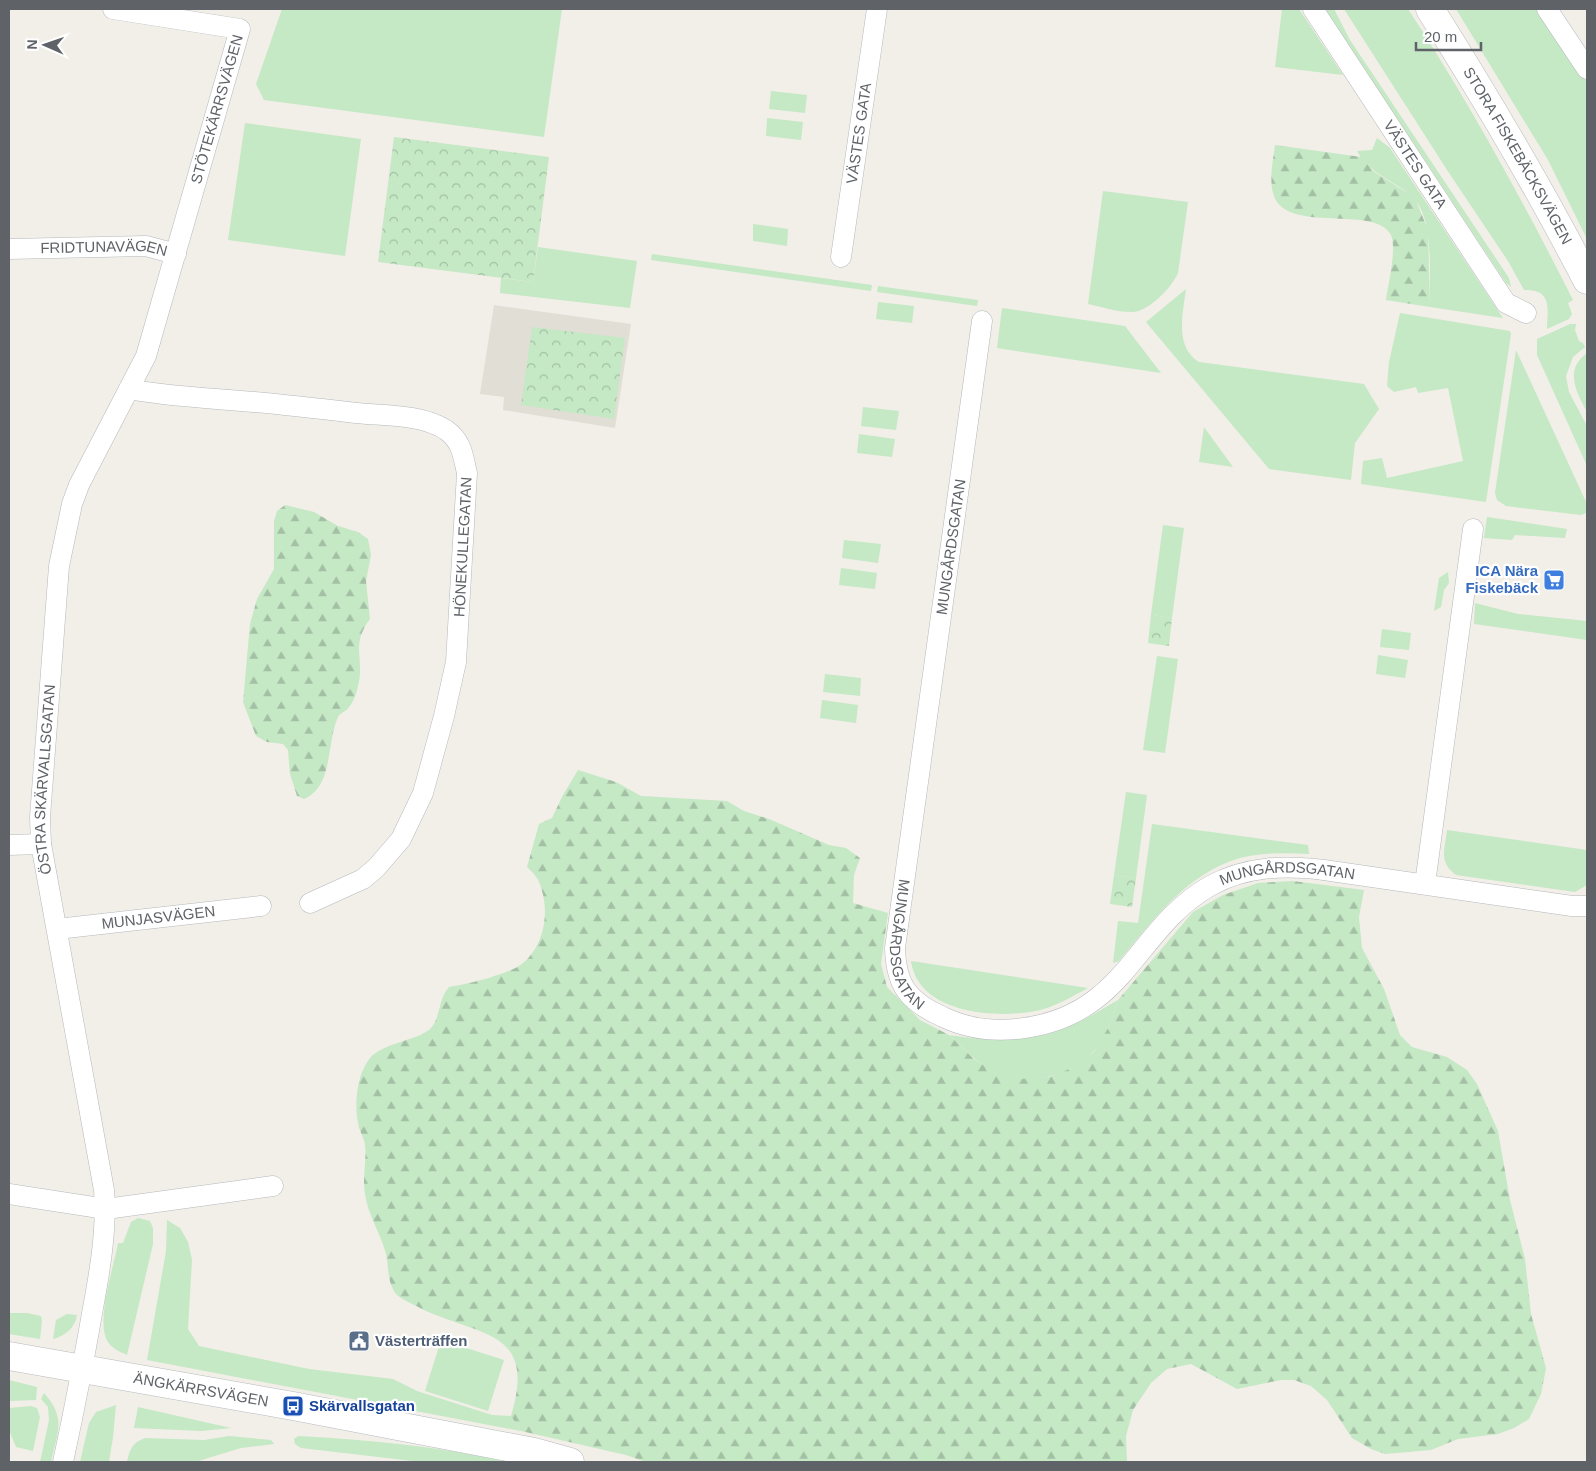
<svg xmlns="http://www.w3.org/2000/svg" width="1596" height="1471" font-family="Helvetica,sans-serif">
  <defs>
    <pattern id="forest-firs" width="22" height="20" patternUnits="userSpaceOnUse" patternTransform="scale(1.25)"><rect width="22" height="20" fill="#c5e8c5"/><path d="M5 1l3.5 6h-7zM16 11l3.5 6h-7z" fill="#a3c0a4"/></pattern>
    <pattern id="park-crowns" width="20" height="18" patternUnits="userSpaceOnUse" patternTransform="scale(1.25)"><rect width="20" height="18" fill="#c5e8c5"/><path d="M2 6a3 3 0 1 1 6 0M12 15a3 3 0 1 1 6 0" fill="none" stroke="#a3c0a4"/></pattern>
  </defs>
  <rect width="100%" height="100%" fill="#f1efe8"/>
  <path fill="#e1ded6" d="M 494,305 L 631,324 L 615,428 L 503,410 L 504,397 L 480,394 Z"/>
  <path fill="#c5e8c5" d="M 282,9 L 562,9 L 544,137 L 264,100 L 256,84 Z
    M 1282,9 L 1299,9 L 1343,75 L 1275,67 Z
    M 1325,9 L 1334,9 L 1350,40 L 1509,278 L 1511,287 L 1506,283 Z
    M 1344,9 L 1408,9 C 1469,102 1523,201 1573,300 L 1568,303 L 1572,314 L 1569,319 L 1547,329 C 1547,311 1554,289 1524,290 L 1508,261 L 1449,173 Z
    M 1456,9 L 1539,9 L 1587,82 L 1587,239 L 1548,160 Z
    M 771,91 L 807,95 L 805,113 L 769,109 Z
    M 767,118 L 803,122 L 801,140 L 766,136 Z
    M 245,123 L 361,139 L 345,256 L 228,240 Z
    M 1377,138 L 1390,148 L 1503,318 L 1430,307 C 1429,279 1435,218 1413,198 C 1395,180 1370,175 1357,151 L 1372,150 Z
    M 1103,191 L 1188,202 L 1178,273 C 1172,287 1148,313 1131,312 C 1117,312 1102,307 1088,304 Z
    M 753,224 L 788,229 L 787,246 L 753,241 Z
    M 538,247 L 637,261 L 630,308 L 500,293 L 501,278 L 533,282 Z
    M 652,254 L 872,285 L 871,291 L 651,260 Z
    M 878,286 L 978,300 L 977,306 L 877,292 Z
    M 1186,289 C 1183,314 1174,346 1199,362 L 1364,384 L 1379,409 L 1355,443 L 1351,480 L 1269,469 L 1146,322 Z
    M 878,302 L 914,306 L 912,323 L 876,319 Z
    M 1002,308 L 1125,326 L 1161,373 L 997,348 Z
    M 1400,313 L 1510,331 L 1511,334 L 1486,502 L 1361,484 L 1363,461 L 1382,458 L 1387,478 L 1463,461 L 1448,388 L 1418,393 L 1416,387 L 1394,392 L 1387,386 L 1389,362 Z
    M 1570,324 L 1576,324 L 1575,330 L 1579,341 L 1583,343 L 1585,347 L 1573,357 L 1566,376 L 1569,392 L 1587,426 L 1587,466 L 1537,355 L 1537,339 Z
    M 1516,350 L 1587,504 L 1586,513 L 1581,515 L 1506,506 L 1497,500 L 1495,493 Z
    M 1587,353 L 1587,412 C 1576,391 1564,370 1587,353 Z
    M 863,407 L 899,411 L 896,430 L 861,426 Z
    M 1204,427 L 1233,467 L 1199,462 Z
    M 859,434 L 895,439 L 892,457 L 857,453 Z
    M 1487,517 L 1567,529 L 1565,538 L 1515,535 L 1512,540 L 1484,538 Z
    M 1163,525 L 1184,528 L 1172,618 L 1151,615 Z
    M 844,540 L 881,544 L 878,563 L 842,558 Z
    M 841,568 L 877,573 L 875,589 L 839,585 Z
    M 1448,572 L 1449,583 L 1444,590 L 1441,607 L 1434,611 L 1439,578 Z
    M 1475,603 L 1518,614 L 1587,621 L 1587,640 L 1474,624 Z
    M 1382,629 L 1411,633 L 1409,650 L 1380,647 Z
    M 1378,655 L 1408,660 L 1405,678 L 1376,674 Z
    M 1157,656 L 1178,659 L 1165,753 L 1143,750 Z
    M 825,674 L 861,678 L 860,696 L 823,692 Z
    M 822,700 L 858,705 L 856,723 L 820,718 Z
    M 1126,792 L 1147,795 L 1136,878 L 1114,875 Z
    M 1152,824 L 1308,845 L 1309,854 C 1287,853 1262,852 1240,858 C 1186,874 1154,919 1119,961 L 1113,963 L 1118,921 L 1138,923 Z
    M 1447,830 L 1587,850 L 1587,885 L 1575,892 L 1456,875 C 1438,862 1445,849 1447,830 Z
    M 911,961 L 1088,988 C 1071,997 1055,1007 1036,1011 C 994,1019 918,1013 911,961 Z
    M 1118,1000 C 1112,1017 1106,1038 1093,1052 C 1070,1077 1024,1088 993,1072 C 976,1062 963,1048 949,1035 C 999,1042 1034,1044 1081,1021 C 1094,1015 1106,1006 1118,1000 Z
    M 138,1218 L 150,1221 L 153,1228 L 153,1244 L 127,1355 C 120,1352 113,1349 108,1342 C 95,1322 114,1266 118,1243 L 123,1243 L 131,1222 Z
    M 167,1220 L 180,1228 L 188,1242 L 192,1260 L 188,1329 L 199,1346 L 309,1369 L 393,1379 L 417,1391 L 492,1415 L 511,1416 L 521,1431 L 147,1360 L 166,1251 Z
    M 9,1313 L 27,1313 L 41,1316 L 42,1321 L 40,1339 L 9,1334 Z
    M 67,1314 L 77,1315 C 75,1328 65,1336 53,1339 L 56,1320 Z
    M 441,1340 L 504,1360 L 488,1411 L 425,1391 Z
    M 9,1380 L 37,1387 L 36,1400 L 9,1401 Z
    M 44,1393 C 67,1419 57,1432 51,1462 L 40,1462 L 49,1420 L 48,1407 L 41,1399 Z
    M 116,1405 L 113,1437 L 109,1462 L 80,1462 L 89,1423 L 96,1412 Z
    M 31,1406 L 37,1408 L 40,1417 L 33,1451 L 16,1447 L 9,1430 L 9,1408 Z
    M 138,1407 L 231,1428 L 201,1431 L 134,1428 Z
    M 229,1436 L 271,1440 L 274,1444 L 241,1448 L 195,1462 L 127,1462 C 130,1449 132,1443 145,1438 L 204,1440 Z
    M 298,1436 C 369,1440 438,1446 507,1462 L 421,1462 L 301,1448 L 295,1444 L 294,1439 Z"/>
  <path fill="url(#forest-firs)" d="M 1275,145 L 1361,157 L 1373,171 L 1415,198 L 1428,230 L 1430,307 L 1386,300 C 1388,285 1397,249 1391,235 C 1377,206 1297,231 1277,202 C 1267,187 1273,162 1275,145 Z
    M 285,505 L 314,512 L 338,526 L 358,532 L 368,539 L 371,555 L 366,581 L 370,619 C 350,645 365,660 358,686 C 357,692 353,703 349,707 C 346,712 341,712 338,717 C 326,743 334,786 304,799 L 297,796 L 290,774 L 288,750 L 283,744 L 267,742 L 256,736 L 243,702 L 250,624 L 257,599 L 274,569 L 274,521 L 277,511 Z
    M 578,770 L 616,782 L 641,796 L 727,801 L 744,811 L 769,819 L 829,845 L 846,848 L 860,858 L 854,875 L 853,903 L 888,913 L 881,964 L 887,987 L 920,1020 L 949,1035 L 974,1059 L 995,1073 L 1020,1079 L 1050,1077 L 1072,1068 L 1094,1052 L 1108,1028 L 1118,1000 L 1193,912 L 1223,895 L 1258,883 L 1293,881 L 1364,890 L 1359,917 L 1362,948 L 1384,989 L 1400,1035 L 1412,1047 L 1447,1057 L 1467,1070 L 1477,1084 L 1498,1131 L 1510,1200 L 1525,1259 L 1531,1314 L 1546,1368 L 1541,1394 L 1529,1419 L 1514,1428 L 1498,1434 L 1458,1439 L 1431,1450 L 1385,1454 L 1371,1449 L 1352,1438 L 1327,1400 L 1311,1386 L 1294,1380 L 1281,1380 L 1237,1389 L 1191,1364 L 1167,1369 L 1151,1383 L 1133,1410 L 1126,1436 L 1127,1462 L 646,1462 L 626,1455 L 521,1431 L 511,1416 C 537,1329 481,1337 422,1309 C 415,1305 402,1300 396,1294 C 387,1282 389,1268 386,1254 C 381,1234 368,1215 365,1194 C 362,1178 367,1161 365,1145 C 364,1137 359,1131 358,1123 C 354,1103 357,1074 370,1058 C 382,1043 420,1040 431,1028 C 441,1017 438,999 449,987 C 465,985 507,974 519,966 C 545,948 551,910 539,882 C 537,876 531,871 527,867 L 539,824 L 552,818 L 563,795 Z"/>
  <path fill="url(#park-crowns)" d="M 394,137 L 549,157 L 533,282 L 378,262 Z
    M 532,327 L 625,338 L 614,419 L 521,405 Z
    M 1151,615 L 1172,618 L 1169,646 L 1148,643 Z
    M 1114,875 L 1136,878 L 1132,907 L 1110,904 Z"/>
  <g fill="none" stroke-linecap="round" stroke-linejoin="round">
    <g stroke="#b5b8bc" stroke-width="21">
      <g id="street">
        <path id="s1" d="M 1313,9 L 1506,303 L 1526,313"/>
        <path d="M 1547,9 L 1587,69"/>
        <path id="s2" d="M 9,249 L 146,246 L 176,254"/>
        <path id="s3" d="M 841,257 L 877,9"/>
        <path id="s4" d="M 982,321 L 895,948 C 896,986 909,1002 943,1017 C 968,1029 997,1032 1024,1028 C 1127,1014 1135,929 1210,886 C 1246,866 1285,865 1324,870 L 1572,906 L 1587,906"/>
        <path d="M 129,389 C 170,397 212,398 254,402 C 288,405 322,409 356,413 C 384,416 421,414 446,430 C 462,441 463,456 467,473 L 456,662 L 444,716 L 423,793 L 401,839 L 376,868 L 363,879 L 310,903"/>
        <path d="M 9,845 L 41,844"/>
        <path d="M 1425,884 L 1473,529"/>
        <path id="s5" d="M 57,929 L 261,906"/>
        <path d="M 9,1194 L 106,1209 L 273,1186"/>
        <path id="s6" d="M 63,1462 C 74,1411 84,1360 93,1308 C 100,1270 107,1229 104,1190 L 41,844 L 40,817 L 59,566 L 72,504 L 79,485 L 146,356 L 240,29 L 113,9"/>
      </g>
    </g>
    <g stroke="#b6babf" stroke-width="29">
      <g id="secondary">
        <path id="s7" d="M 1430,9 C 1486,98 1539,187 1587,280"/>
        <path id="s8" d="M 9,1356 L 293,1406 L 534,1452 L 570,1462"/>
      </g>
    </g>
    <use href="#street" stroke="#fff" stroke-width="20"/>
    <use href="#secondary" stroke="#fff" stroke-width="28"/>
  </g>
  <defs>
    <g id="supermarket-square" transform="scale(1.125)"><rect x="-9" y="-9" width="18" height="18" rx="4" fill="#3f7fe0" stroke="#fff"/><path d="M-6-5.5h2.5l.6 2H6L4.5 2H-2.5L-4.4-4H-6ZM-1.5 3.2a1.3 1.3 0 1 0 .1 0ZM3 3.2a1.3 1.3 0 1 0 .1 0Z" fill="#fff"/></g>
    <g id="civic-square" transform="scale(1.125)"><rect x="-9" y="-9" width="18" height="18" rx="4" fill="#5c6f8a" stroke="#fff"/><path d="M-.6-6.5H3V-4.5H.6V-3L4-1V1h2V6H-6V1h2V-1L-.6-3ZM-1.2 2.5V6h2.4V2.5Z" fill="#fff"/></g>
    <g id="bus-square" transform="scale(1.125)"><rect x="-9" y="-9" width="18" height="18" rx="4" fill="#1a4fb4" stroke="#fff"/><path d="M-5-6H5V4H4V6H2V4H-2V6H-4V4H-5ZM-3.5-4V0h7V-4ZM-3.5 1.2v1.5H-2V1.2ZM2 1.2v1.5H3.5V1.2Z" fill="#fff"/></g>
  </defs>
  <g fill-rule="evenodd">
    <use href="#supermarket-square" x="1554" y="580"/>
    <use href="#civic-square" x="359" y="1341"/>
    <use href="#bus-square" x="293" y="1406"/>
  </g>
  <g text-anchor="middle" stroke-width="4.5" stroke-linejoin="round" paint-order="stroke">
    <g font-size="15" fill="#5f6368" stroke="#fff">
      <text dy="5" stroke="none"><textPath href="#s6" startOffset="1392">STÖTEKÄRRSVÄGEN</textPath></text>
      <text dy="5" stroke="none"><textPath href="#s3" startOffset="125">VÄSTES GATA</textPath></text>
      <text dy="5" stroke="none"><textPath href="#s7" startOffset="171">STORA FISKEBÄCKSVÄGEN</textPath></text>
      <text dy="5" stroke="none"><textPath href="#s1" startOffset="186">VÄSTES GATA</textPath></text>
      <text dy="5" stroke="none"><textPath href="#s2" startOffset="95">FRIDTUNAVÄGEN</textPath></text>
      <text transform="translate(463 547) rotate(-87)" y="5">HÖNEKULLEGATAN</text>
      <text transform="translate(951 547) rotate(-82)" y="5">MUNGÅRDSGATAN</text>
      <text dy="5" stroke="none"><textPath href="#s6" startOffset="692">ÖSTRA SKÄRVALLSGATAN</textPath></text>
      <text dy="5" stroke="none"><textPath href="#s4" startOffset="1126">MUNGÅRDSGATAN</textPath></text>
      <text dy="5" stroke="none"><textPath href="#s5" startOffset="102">MUNJASVÄGEN</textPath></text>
      <text dy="5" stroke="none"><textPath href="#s4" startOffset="632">MUNGÅRDSGATAN</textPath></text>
      <text dy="5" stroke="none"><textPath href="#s8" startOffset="195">ÄNGKÄRRSVÄGEN</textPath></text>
    </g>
    <g font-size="15" font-weight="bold" fill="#366cbe" stroke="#fff" text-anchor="end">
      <text x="1538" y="576">ICA Nära<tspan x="1538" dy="17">Fiskebäck</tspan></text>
    </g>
    <g font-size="15" font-weight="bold" fill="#4e5e75" stroke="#fff" text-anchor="start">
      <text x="375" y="1346">Västerträffen</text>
    </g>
    <g font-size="15" font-weight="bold" fill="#164399" stroke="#fff" text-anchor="start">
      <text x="309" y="1411">Skärvallsgatan</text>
    </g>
  </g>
  <rect width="1596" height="1471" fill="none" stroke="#5f6368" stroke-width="20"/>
  <g transform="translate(45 45) rotate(272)" stroke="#ffffff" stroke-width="4" paint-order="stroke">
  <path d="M0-4L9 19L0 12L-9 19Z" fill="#5f6368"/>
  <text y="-8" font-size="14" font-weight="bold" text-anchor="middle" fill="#5f6368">N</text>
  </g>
  <path d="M1416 42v8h65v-8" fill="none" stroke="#5f6368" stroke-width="2.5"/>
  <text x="1424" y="42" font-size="15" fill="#5f6368" stroke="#ffffff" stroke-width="4" paint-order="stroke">20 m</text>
</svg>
